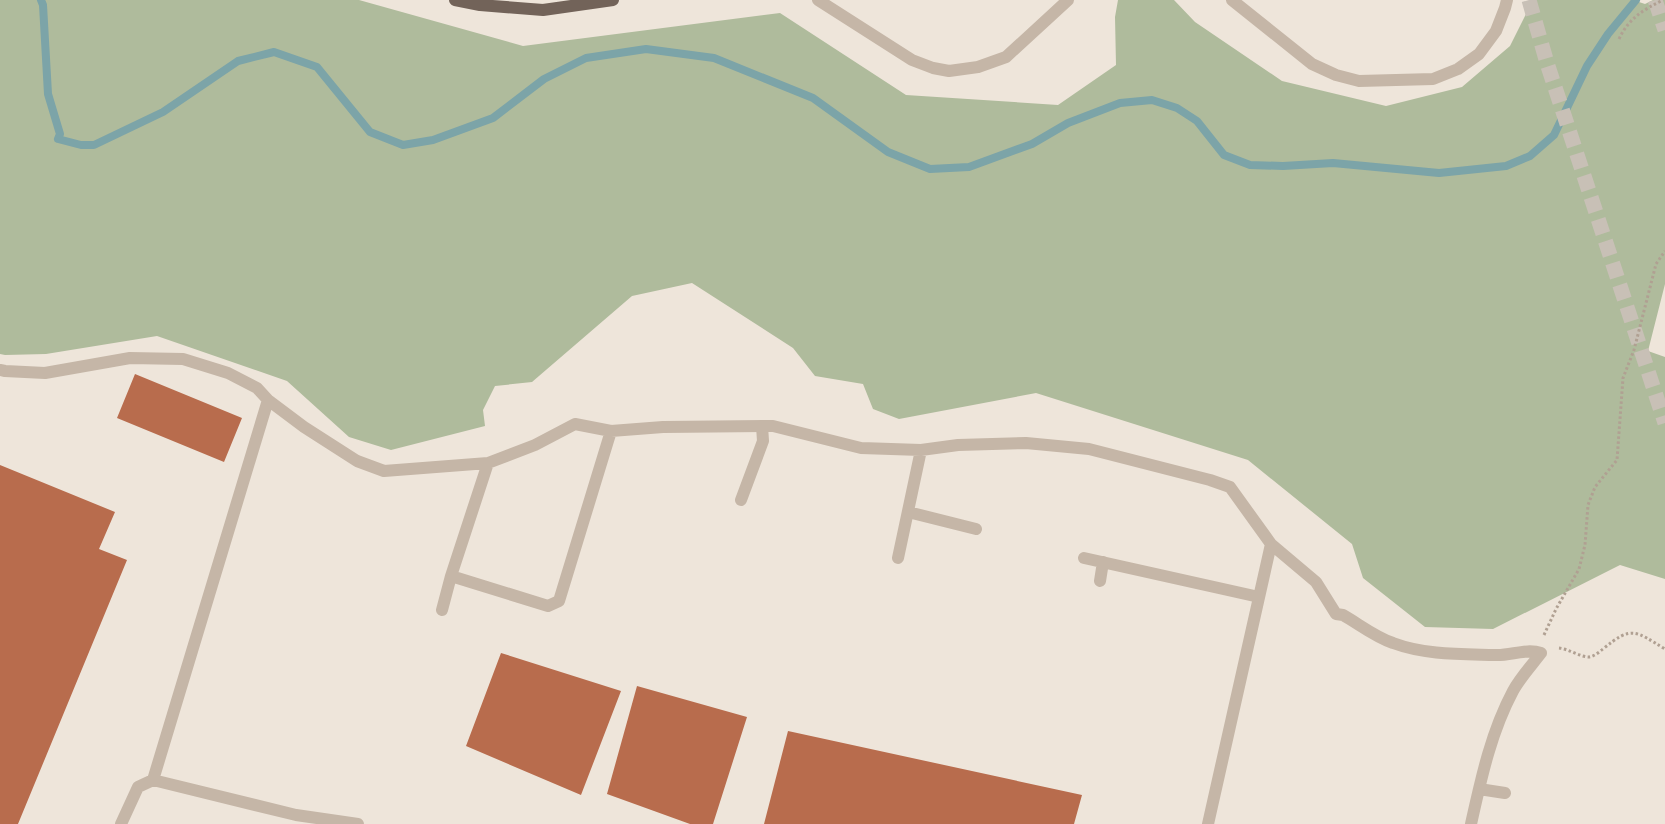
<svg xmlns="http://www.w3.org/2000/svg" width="1665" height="824" font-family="Barlow,sans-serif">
  <rect width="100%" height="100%" fill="#eee5da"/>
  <path fill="#afbb9c" d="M 0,0 L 359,0 L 523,46 L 780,13 L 906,95 L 1058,105 L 1116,65 L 1115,17 L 1118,0 L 1174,0 L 1195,22 L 1282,81 L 1386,106 L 1462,87 L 1510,46 L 1533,0 L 1633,0 L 1645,4 L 1653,0 L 1665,0 L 1665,284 L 1648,351 L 1665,357 L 1665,579 L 1620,565 L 1493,629 L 1425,627 L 1363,578 L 1352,544 L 1248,460 L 1036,393 L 899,419 L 873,409 L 863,384 L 815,376 L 793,348 L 692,283 L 632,296 L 532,382 L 495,386 L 483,410 L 485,426 L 391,450 L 349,437 L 287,381 L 157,336 L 46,354 L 5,355 L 0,354 Z"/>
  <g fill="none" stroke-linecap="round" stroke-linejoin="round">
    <path stroke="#7ca4a8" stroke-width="8" d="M 41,0 L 43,5 L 48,94 L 60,134 L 58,139 L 81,145 L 94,145 L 163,112 L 238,61 L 274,52 L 317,67 L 370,132 L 403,145 L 433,140 L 493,118 L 544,79 L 586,58 L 646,49 L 714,58 L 813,98 L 888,152 L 930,169 L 969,167 L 1032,144 L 1068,123 L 1120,103 L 1152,100 L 1177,108 L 1197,121 L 1224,155 L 1250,165 L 1283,166 L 1333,163 L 1439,173 L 1506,166 L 1530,156 L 1554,135 L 1587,66 L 1608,34 L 1636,0"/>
  </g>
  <path fill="#b86c4d" d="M 135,374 L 242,418 L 224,462 L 117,418 Z
    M 0,465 L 115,512 L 99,549 L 127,560 L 18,824 L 0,824 Z
    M 501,653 L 621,691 L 581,795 L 466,746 Z
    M 637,686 L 747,717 L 713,824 L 690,824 L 607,794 Z
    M 788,731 L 1082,795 L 1074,824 L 764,824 Z"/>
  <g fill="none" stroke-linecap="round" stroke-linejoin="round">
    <path stroke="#c8c0b6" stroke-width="15" stroke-dasharray="15 8" stroke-linecap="butt" d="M 1529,0 L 1547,63 L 1665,423
      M 1655,0 L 1665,30"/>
    <path stroke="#b0a092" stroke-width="3" stroke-dasharray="2.5 2.5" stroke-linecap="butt" d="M 1619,39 C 1629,18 1643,10 1663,0
      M 1544,635 L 1556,609 L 1579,569 L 1585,545 L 1588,505 L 1595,487 L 1617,460 L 1623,378 L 1634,350 L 1656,264 L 1665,251
      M 1559,648 C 1569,649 1580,657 1589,657 C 1595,656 1599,652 1603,649 C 1632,625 1635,631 1665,649"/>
    <path stroke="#c5b6a7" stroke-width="12" d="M 818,0 L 912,60 L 933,68 L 949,71 L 978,67 L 1006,57 L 1068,0
      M 1232,0 L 1312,64 L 1336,75 L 1359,81 L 1433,79 L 1458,69 L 1479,54 L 1496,31 L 1505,8 L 1507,0
      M 741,500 L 763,441 L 762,426"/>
    <path stroke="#c5b6a7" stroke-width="12" d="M 0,370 L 5,371 L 45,373 L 130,358 L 183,359 L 228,373 L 257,388 L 268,400 L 304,427 L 357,461 L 384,471 L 488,463 L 535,445 L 575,424 L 611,431 L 663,427 L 773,426 L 861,448 L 921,450 L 958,445 L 1026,443 L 1089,449 L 1210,480 L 1230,487 L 1271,544 L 1316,582 L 1336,614 L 1343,615 C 1359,624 1375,637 1393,643 C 1425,655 1461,654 1495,655 C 1510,656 1526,648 1541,653 C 1532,665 1520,678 1513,691 C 1491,732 1481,779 1471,824
      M 488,463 L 451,576 L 548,606 L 559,601 L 611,431
      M 908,512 L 976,529
      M 898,558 L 921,450
      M 1084,558 L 1259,597
      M 1100,581 L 1103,562
      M 442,610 L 451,576
      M 153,780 L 268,400
      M 1479,789 L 1505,793
      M 121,824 L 138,787 L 153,780 L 296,815 L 358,824
      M 1208,824 L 1271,544"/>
    <path stroke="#726359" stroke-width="12" d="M 455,0 L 480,5 L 543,10 L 613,0"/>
  </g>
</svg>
